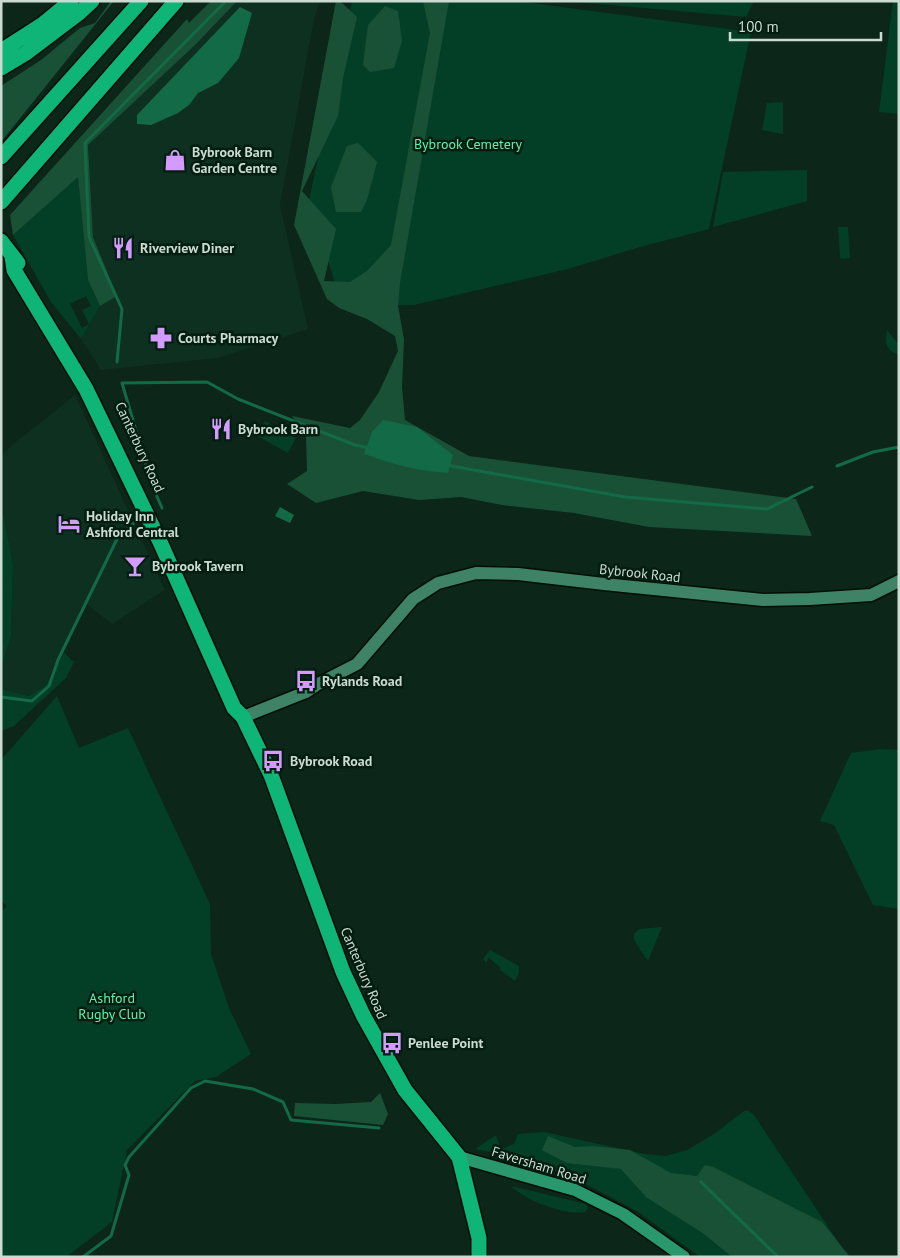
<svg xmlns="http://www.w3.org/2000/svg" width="900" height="1258" font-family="'PT Sans',sans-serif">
  <rect width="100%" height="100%" fill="#0c2619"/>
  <path fill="#0d3020" d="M 237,1 L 320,1 L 314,19 L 280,205 L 308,329 L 218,358 L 101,370 L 81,339 L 100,306 L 117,296 L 93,237 L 88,145 Z
    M 75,395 L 165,590 L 112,624 L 84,602 L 46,685 L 29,696 L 1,689 L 1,669 L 11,636 L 13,564 L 1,503 L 1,457 L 12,445 Z"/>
  <path fill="#033f27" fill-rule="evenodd" d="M 352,1 L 516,1 L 751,32 L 709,229 L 640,247 L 568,269 L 414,305 L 342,306 L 309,200 Z
    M 565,1 L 754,1 L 746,17 Z
    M 893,1 L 899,1 L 899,114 L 879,112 Z
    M 783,102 L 783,134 L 762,130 L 767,103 Z
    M 807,170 L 807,201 L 713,227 L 723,172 Z
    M 78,176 L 88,280 L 100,306 L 81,339 L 51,302 L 13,235 ZM 86,296 L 91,306 L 82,310 L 89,324 L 82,328 L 70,304 Z
    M 838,227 L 848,227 L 850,258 L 841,259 L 840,257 Z
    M 887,330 L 899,345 L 899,354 C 885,351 885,342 887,330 Z
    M 265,421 L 296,438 L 288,453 L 257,436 Z
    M 1,503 L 13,564 L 11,636 L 1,669 Z
    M 64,653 L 74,662 L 66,678 L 14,726 L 1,731 L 1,689 L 29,696 L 46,685 Z
    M 57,696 L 79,748 L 128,728 L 210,904 L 211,954 L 229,1008 L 251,1054 L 216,1077 L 195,1081 L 127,1150 L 112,1222 L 66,1257 L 1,1257 L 1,912 L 7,906 L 1,901 L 1,760 Z
    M 881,749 L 899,750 L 899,909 L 873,905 L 834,825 L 820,821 L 851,753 Z
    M 662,927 L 648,961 L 634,940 L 634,934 L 639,929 Z
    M 490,950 L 519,966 L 519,973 L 515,981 L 500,970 L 501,968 L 489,958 L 486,962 L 483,959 Z
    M 744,1111 L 749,1111 L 754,1115 L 848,1257 L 700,1257 L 637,1211 L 565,1173 L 514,1157 L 475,1149 L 496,1135 L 501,1149 L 514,1144 L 518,1134 L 544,1132 L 645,1154 L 666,1156 L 687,1150 L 714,1134 Z
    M 511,1186 L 586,1204 L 588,1208 L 585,1212 C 565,1216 525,1200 511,1186 Z"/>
  <path fill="#195137" d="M 111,1 L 114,1 L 1,142 L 1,86 L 41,60 L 80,28 L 95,23 Z
    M 211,1 L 237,1 L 195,45 L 88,145 L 93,237 L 117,296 L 100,306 L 88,280 L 78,177 L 13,235 L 10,215 L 187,19 L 189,23 Z
    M 336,1 L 340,1 L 357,17 L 343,78 L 338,116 L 302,191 L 336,229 L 324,281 L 350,282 L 367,271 L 391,245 L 430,33 L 423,1 L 449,1 L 400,283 L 398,306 L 404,339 L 402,387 L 405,420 L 469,456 L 796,499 L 812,536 L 649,527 L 574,513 L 502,505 L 461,497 L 419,500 L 363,491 L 316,503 L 287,484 L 307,471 L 306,436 L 292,416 L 350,428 L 360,420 L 379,392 L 398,351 L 395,336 L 367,319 L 339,308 L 327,299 L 294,225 Z
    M 385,6 L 398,11 L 402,41 L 394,68 L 370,72 L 363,65 L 368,25 Z
    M 358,143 L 377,162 L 367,200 L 361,212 L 336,212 L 331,187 L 347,146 Z
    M 380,1093 L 388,1114 L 383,1125 L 294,1116 L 295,1103 L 335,1104 L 371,1102 Z
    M 548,1136 L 575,1147 L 593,1146 L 630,1150 L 671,1173 L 697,1176 L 705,1165 L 713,1167 L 822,1222 L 850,1257 L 732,1257 L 704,1234 L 646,1197 L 621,1169 L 567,1163 L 542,1150 Z"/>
  <path fill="#136a46" d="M 240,7 L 252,13 L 239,58 L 218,83 L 198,93 L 189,105 L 178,113 L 151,125 L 137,124 L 137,115 Z
    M 383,420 L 417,427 L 453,455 L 448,473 C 417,471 393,464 364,454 L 372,432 Z
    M 280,507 L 294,515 L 290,523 L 275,516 Z"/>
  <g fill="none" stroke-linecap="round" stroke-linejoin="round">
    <path stroke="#136a46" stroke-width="3" d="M 117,362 L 122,309 L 89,237 L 85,143 L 226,1
      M 446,465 L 625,497 L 767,509 L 812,487
      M 837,466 L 873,452 L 899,447
      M 162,508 L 152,485 L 122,383 L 207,382 L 238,399 L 355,445 L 369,448
      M 1,697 L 32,701 L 49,686 L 58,660 L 118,537 L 137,520
      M 701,1182 L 778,1257
      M 83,1257 L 111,1236 L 129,1175 L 125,1165 L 129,1157 L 191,1088 L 205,1081 L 253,1089 L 283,1102 L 291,1120 L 379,1128"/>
    <g stroke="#000f05" stroke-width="15">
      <path id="secondary" d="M 243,717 L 306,692 L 318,684 L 357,664 L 413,599 L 438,583 L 476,573 L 518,574 L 604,584 L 763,600 L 810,599 L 871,595 L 899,581"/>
    </g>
    <g stroke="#000f05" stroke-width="15">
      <path id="primary" d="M 459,1157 L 575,1190 L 623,1214 L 684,1257"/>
    </g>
    <g stroke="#000f05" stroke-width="18">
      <path id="highway" d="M 1,51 L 43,24 L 71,1
        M 1,68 L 26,53 L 79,13 L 92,1
        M 1,157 L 141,1
        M 1,202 L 176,1
        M 1,241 L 18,263
        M 12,256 L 14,270 L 86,389 L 161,544 L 234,708 L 243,717 L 271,775 L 343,972 L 363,1015 L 405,1090 L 459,1157 L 479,1238 L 479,1257"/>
    </g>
    <use href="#secondary" stroke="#3e8366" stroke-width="12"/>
    <use href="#primary" stroke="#29996d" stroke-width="12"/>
    <use href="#highway" stroke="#0eb577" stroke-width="15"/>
  </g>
  <defs>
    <g id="shop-bare" transform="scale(1.725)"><path d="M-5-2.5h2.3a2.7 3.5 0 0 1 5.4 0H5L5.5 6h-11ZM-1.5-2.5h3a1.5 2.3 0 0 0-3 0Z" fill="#d39cfc" stroke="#031d10" stroke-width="2.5" paint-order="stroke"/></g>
    <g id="restaurant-bare" transform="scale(1.725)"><path d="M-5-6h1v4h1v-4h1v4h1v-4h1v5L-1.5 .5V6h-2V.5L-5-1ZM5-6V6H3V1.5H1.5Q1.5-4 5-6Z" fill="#d39cfc" stroke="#031d10" stroke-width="2.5" paint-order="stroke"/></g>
    <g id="pharmacy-bare" transform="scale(1.725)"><path d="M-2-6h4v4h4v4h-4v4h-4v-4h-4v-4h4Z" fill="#d39cfc" stroke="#031d10" stroke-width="2.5" paint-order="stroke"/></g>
    <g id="hotel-bare" transform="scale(1.725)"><path d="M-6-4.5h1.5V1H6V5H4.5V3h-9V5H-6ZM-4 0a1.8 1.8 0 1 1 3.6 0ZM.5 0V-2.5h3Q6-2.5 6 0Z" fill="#d39cfc" stroke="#031d10" stroke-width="2.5" paint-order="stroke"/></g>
    <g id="bar-bare" transform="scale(1.725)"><path d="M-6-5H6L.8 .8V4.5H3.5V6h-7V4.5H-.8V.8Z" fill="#d39cfc" stroke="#031d10" stroke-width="2.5" paint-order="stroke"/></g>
    <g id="bus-bare" transform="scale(1.725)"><path d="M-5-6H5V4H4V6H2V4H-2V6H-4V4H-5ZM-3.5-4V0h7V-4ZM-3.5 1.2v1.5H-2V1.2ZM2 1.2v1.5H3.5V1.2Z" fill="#d39cfc" stroke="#031d10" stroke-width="2.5" paint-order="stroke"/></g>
  </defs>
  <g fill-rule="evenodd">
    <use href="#shop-bare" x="175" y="160"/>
    <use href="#restaurant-bare" x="123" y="248"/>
    <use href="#pharmacy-bare" x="161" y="338"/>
    <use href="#restaurant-bare" x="221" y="429"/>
    <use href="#hotel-bare" x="69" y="524"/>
    <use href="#bar-bare" x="135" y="566"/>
    <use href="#bus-bare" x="306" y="681"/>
    <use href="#bus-bare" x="273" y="761"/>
    <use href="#bus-bare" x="392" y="1043"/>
  </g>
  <g text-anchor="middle" stroke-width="5" stroke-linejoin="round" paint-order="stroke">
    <g font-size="14" fill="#65efad" stroke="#031d10">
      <text x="468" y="149">Bybrook Cemetery</text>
      <text x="112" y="1003">Ashford<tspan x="112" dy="16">Rugby Club</tspan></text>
    </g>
    <g font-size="14" font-weight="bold" fill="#cbdbd1" stroke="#031d10" text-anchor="start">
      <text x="192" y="157">Bybrook Barn<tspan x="192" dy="16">Garden Centre</tspan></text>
      <text x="140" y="253">Riverview Diner</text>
      <text x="178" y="343">Courts Pharmacy</text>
      <text x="238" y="434">Bybrook Barn</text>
      <text x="86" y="521">Holiday Inn<tspan x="86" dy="16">Ashford Central</tspan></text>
      <text x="152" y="571">Bybrook Tavern</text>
      <text x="322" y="686">Rylands Road</text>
      <text x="290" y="766">Bybrook Road</text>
      <text x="408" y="1048">Penlee Point</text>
    </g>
    <g font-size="14" fill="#cbdbd1" stroke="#031d10">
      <text transform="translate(140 447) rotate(65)" y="5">Canterbury Road</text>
      <text transform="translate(640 573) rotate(6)" y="5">Bybrook Road</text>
      <text transform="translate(364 973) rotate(67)" y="5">Canterbury Road</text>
      <text transform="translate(539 1165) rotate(17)" y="5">Faversham Road</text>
    </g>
  </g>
  <rect width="900" height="1258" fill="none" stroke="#cbdbd1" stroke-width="5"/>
  <path d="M730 32v8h151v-8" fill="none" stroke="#cbdbd1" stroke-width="2.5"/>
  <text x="738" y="32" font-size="15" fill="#cbdbd1" stroke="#031d10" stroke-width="4" paint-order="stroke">100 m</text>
</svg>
